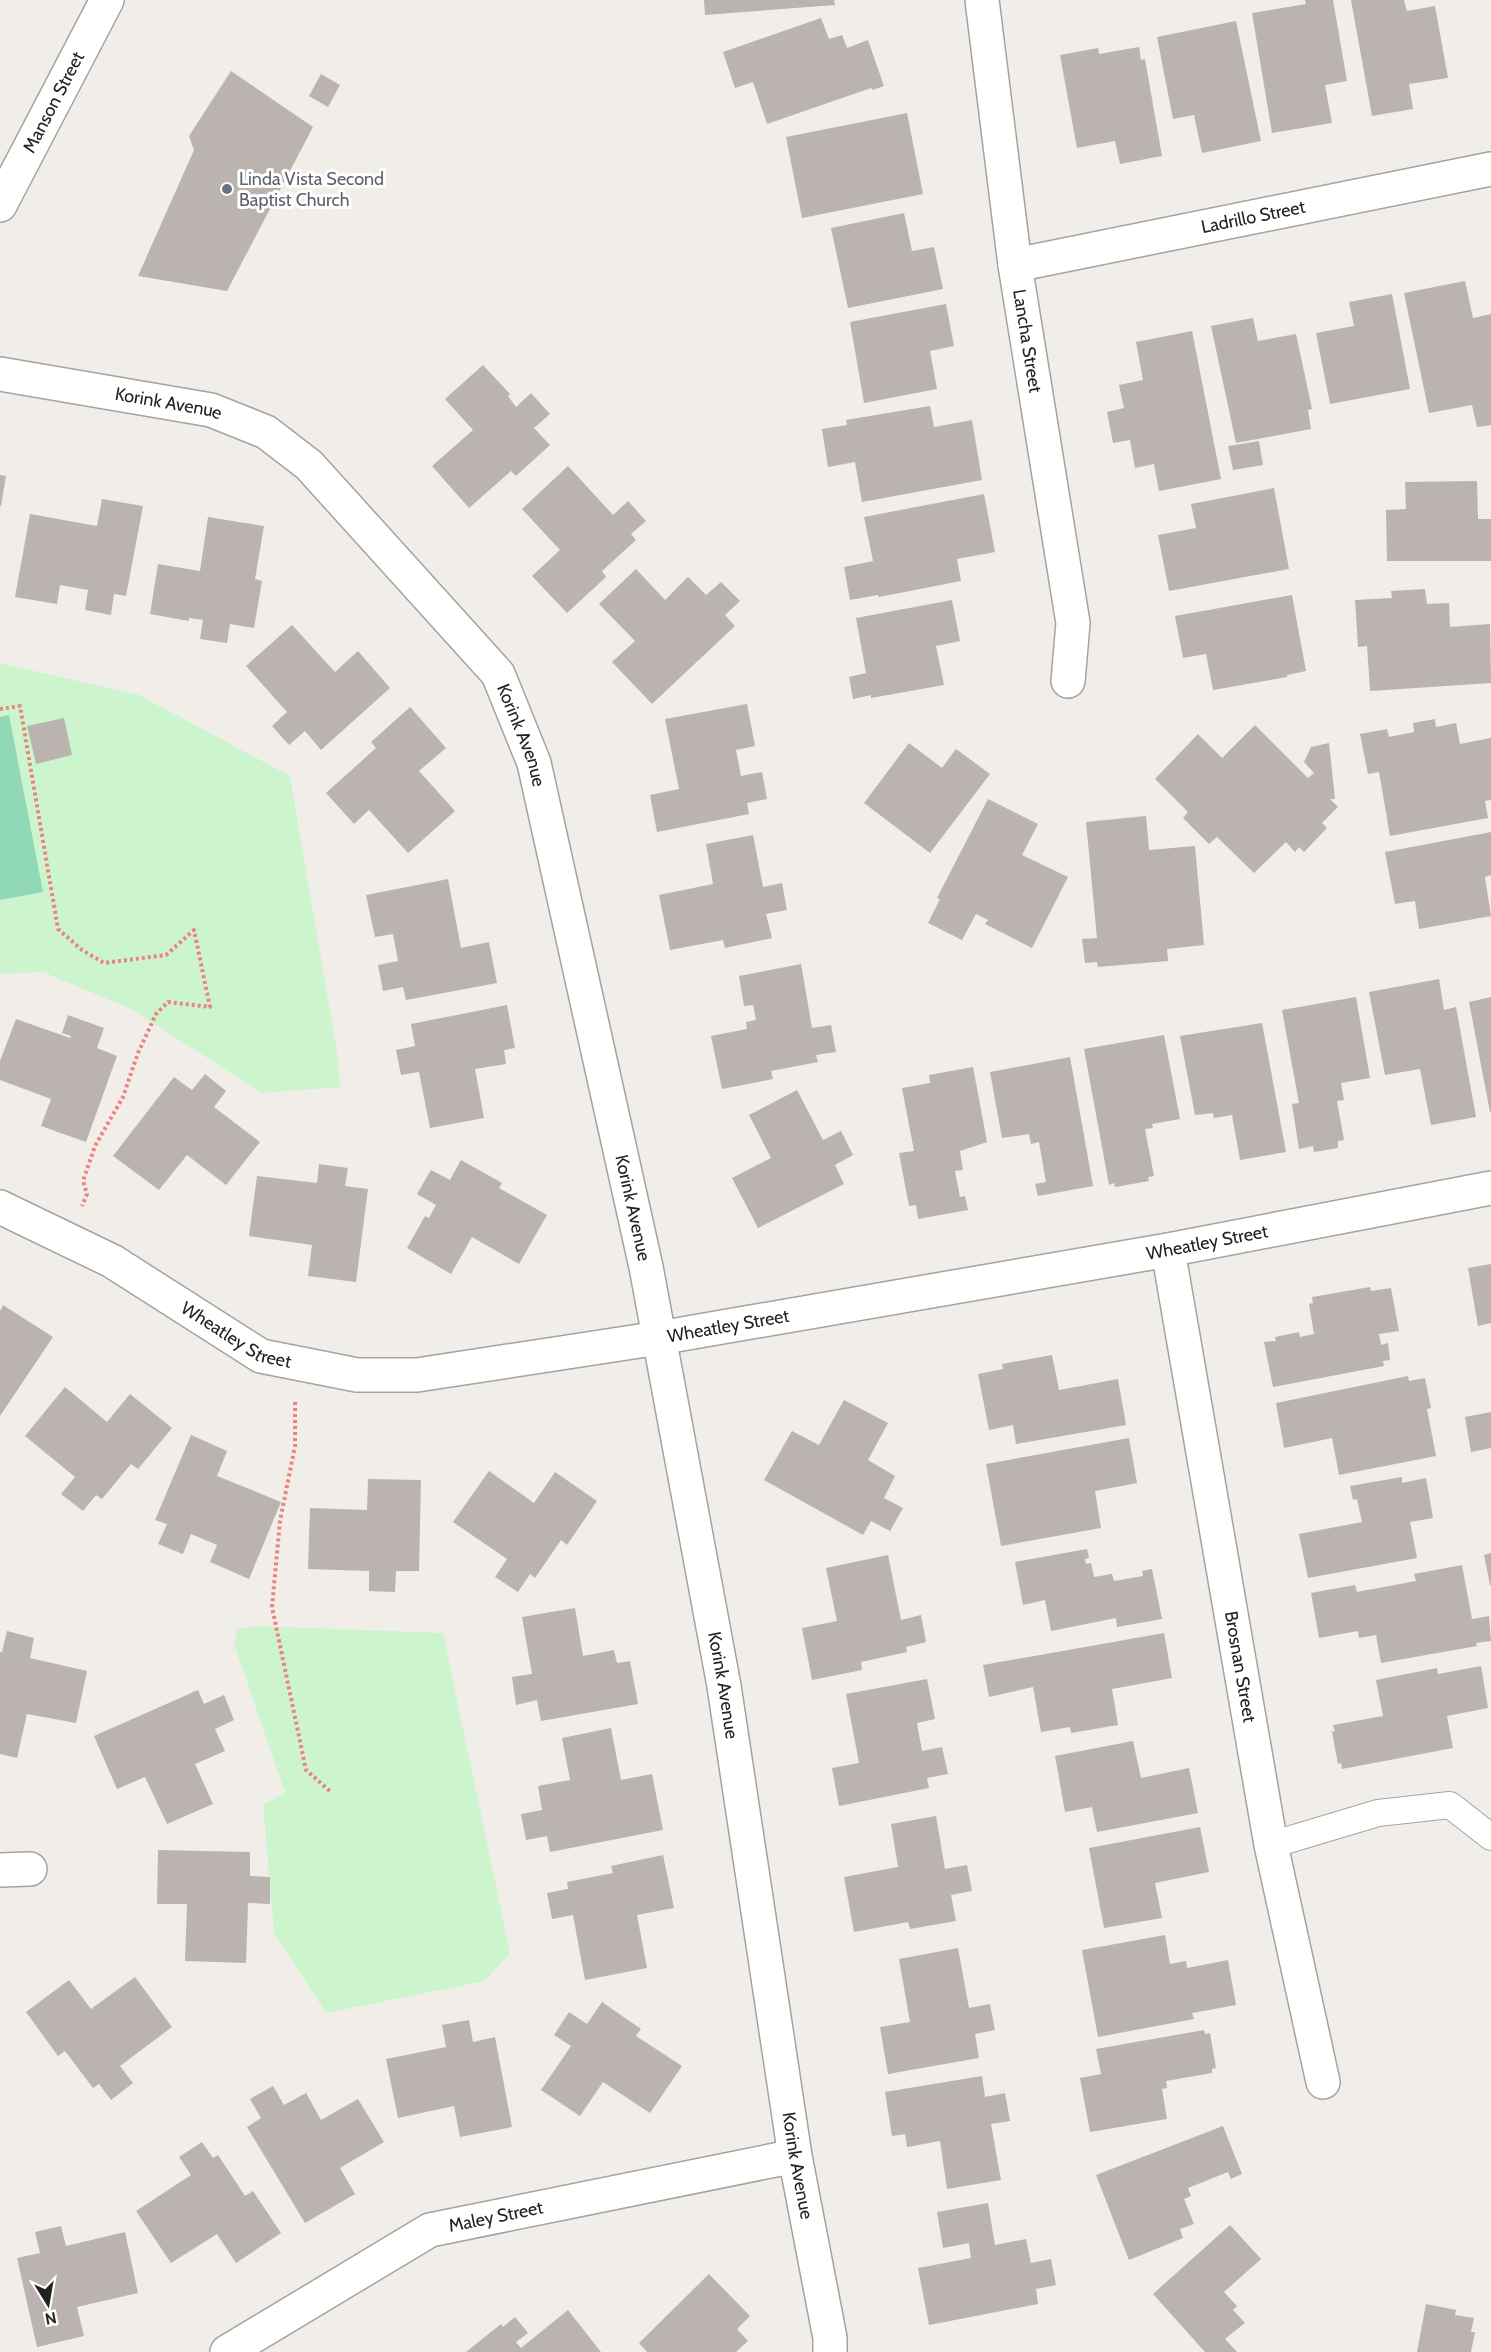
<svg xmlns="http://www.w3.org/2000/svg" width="1491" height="2352" font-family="Cabin,sans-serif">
  <rect width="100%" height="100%" fill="#f1eeea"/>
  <path fill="#ccf5cd" d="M 0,663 L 139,695 L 290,776 L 338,1058 L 340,1087 L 262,1093 L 131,1009 L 43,972 L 0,974 Z
    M 257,1626 L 443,1633 L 510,1953 L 485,1981 L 326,2013 L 274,1933 L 263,1805 L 285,1792 L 234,1644 L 237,1629 Z"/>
  <path fill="#90d8b7" d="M 9,715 L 43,892 L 0,900 L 0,717 Z"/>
  <path fill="#bab3af" d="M 704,0 L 834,0 L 835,5 L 705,15 Z
    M 1305,0 L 1333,0 L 1347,81 L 1325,85 L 1332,123 L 1272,133 L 1252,13 L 1306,4 Z
    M 1351,0 L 1404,0 L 1407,11 L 1435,6 L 1448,78 L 1409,84 L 1413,109 L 1372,116 Z
    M 821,18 L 829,39 L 842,35 L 847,48 L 868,40 L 884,86 L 873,90 L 871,88 L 767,124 L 753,82 L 735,88 L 723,52 Z
    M 1236,21 L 1261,141 L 1202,153 L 1194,115 L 1173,119 L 1157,37 Z
    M 1139,47 L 1141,60 L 1145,59 L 1162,156 L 1120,164 L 1115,141 L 1077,148 L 1060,55 L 1098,48 L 1099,54 Z
    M 231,71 L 313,127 L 227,291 L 138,276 L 194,150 L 189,136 Z
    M 321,74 L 340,85 L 328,107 L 309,96 Z
    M 907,113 L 923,194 L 802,218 L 786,137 Z
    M 904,213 L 912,251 L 934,247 L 943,289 L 848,308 L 831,228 Z
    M 1465,281 L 1473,318 L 1491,314 L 1491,425 L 1477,427 L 1472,405 L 1429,413 L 1404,293 Z
    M 1392,294 L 1410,389 L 1330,404 L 1316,333 L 1354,326 L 1349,302 Z
    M 946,304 L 954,346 L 930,351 L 937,389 L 864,403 L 850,322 Z
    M 1253,318 L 1258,341 L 1296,334 L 1312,409 L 1308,410 L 1311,429 L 1236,443 L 1211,326 Z
    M 1192,331 L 1221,479 L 1159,491 L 1154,464 L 1135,468 L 1130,440 L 1113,443 L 1107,412 L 1124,408 L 1119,385 L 1143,380 L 1136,342 Z
    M 483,365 L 510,394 L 508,396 L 516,407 L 531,393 L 550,414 L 534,428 L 550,445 L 516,476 L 511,471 L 469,508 L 432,466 L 473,430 L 445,399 Z
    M 930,406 L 934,427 L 972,420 L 982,480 L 862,502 L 855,462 L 828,467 L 822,429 L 847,425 L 846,420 Z
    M 1259,441 L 1263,465 L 1233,470 L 1228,446 Z
    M 568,466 L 613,515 L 628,501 L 646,521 L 631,534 L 636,540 L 602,571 L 606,577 L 567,613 L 532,576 L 560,550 L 522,509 Z
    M 0,475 L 6,476 L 1,506 L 0,506 Z
    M 1477,481 L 1478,519 L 1491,519 L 1491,561 L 1387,561 L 1386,510 L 1406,509 L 1405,482 Z
    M 1274,488 L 1289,569 L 1169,591 L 1158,535 L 1196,528 L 1191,504 Z
    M 984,494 L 995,552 L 957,559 L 961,581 L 879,597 L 878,595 L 850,600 L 844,567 L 873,561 L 864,517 Z
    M 102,499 L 143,506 L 126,596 L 114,594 L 111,615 L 85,610 L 88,590 L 60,585 L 57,604 L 15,597 L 30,514 L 97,526 Z
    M 208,517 L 264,526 L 255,579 L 262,581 L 254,628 L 230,624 L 227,643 L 200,639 L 203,620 L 189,618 L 189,621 L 150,614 L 158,564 L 200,571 Z
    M 636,569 L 665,600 L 688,577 L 706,595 L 721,582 L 740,601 L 725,615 L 735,626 L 652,704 L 612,662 L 635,641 L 599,604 Z
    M 1425,589 L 1427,604 L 1449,603 L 1450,627 L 1490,624 L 1491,683 L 1370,691 L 1367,646 L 1358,647 L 1355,600 L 1392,598 L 1391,591 Z
    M 1292,595 L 1306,671 L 1287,675 L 1287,677 L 1213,690 L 1206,654 L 1183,658 L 1175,616 Z
    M 952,600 L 960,641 L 936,646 L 944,685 L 871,698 L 871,695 L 853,699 L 849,677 L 866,673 L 856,618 Z
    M 292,625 L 335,672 L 358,651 L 390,688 L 321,750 L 305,731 L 289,745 L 272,726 L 287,712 L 246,666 Z
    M 747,704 L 755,746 L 736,750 L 741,776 L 762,772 L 767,799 L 747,803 L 749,814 L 657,832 L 650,795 L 679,789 L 665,719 Z
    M 410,707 L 446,748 L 419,771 L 455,811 L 408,853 L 369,810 L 354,824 L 326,793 L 376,748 L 371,742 Z
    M 64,718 L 72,755 L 36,764 L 27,726 Z
    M 1435,719 L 1436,727 L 1456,723 L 1460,744 L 1491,738 L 1491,800 L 1485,801 L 1488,818 L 1390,836 L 1379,772 L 1368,774 L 1360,734 L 1387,729 L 1389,737 L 1414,732 L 1413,723 Z
    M 1255,725 L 1308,778 L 1314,773 L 1304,762 L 1311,747 L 1329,743 L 1335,799 L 1330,799 L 1338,807 L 1322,823 L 1327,828 L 1304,852 L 1299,847 L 1295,852 L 1286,842 L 1254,873 L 1217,837 L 1209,844 L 1183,818 L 1188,812 L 1155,779 L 1198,734 L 1222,758 Z
    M 909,743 L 942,768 L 956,749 L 990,774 L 930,853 L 864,803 Z
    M 988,799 L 1038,824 L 1022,855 L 1068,877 L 1032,948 L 985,924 L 988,920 L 976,914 L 962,940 L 928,923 L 940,899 L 937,898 Z
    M 1146,816 L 1149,850 L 1195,846 L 1204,945 L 1167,949 L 1168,961 L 1098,967 L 1097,962 L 1085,963 L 1082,939 L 1097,938 L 1086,822 Z
    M 1491,832 L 1491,875 L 1485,877 L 1491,916 L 1419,929 L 1415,901 L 1395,904 L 1385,852 Z
    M 753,835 L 763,887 L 782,883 L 787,910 L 766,914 L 772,938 L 725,948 L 723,940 L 670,950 L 659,895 L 713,884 L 706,844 Z
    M 448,879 L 461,948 L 489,942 L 497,983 L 406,1000 L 403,987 L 383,991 L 378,965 L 398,961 L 393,934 L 375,937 L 366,895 Z
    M 801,964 L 812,1028 L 831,1025 L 836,1052 L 816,1055 L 818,1062 L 771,1071 L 773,1079 L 722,1089 L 711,1036 L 747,1029 L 746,1022 L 756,1020 L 753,1005 L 744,1006 L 739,976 Z
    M 1439,979 L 1444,1010 L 1456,1007 L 1476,1117 L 1431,1125 L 1420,1069 L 1385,1075 L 1369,992 Z
    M 1356,997 L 1370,1078 L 1341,1083 L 1344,1100 L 1337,1101 L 1344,1140 L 1338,1141 L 1338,1148 L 1314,1152 L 1313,1146 L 1299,1149 L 1292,1104 L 1299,1103 L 1282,1010 Z
    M 1491,997 L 1491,1112 L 1490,1112 L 1469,1002 Z
    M 507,1005 L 515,1048 L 504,1050 L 506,1064 L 475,1069 L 484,1118 L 430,1128 L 419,1072 L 401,1075 L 396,1050 L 415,1046 L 411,1024 Z
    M 68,1015 L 104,1028 L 97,1048 L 117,1056 L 86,1142 L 41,1126 L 51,1099 L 0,1080 L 0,1061 L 16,1019 L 70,1038 L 71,1036 L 62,1033 Z
    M 1262,1023 L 1286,1152 L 1240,1160 L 1232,1115 L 1214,1118 L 1213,1113 L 1195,1115 L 1180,1036 Z
    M 1164,1035 L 1180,1119 L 1152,1124 L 1153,1128 L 1145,1129 L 1154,1176 L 1148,1177 L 1149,1181 L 1115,1187 L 1114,1183 L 1109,1185 L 1084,1049 Z
    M 1070,1057 L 1093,1186 L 1038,1196 L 1035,1184 L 1046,1182 L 1039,1142 L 1031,1144 L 1029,1134 L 1002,1138 L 990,1072 Z
    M 973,1067 L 987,1142 L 960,1151 L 963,1170 L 955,1171 L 960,1197 L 965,1196 L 968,1210 L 918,1219 L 916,1205 L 909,1206 L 899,1153 L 914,1151 L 902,1088 L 930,1083 L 929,1075 Z
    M 205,1074 L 226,1091 L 214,1107 L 260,1142 L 226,1185 L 187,1155 L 159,1190 L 113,1156 L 174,1077 L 192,1090 Z
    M 797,1090 L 823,1140 L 841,1131 L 853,1155 L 835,1165 L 844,1184 L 758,1228 L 732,1178 L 771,1158 L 749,1115 Z
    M 461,1160 L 502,1183 L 499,1188 L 547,1215 L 519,1264 L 472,1237 L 451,1274 L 407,1248 L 425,1216 L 429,1218 L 436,1205 L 417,1194 L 431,1170 L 450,1180 Z
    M 319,1164 L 348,1168 L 345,1186 L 368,1189 L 356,1282 L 308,1276 L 312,1245 L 249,1236 L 257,1176 L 317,1183 Z
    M 1491,1264 L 1491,1323 L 1478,1326 L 1468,1268 Z
    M 1370,1287 L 1371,1291 L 1391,1288 L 1399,1331 L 1379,1334 L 1381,1345 L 1388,1343 L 1390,1360 L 1383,1361 L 1384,1366 L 1273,1387 L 1264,1342 L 1276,1341 L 1275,1337 L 1299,1332 L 1300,1337 L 1314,1334 L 1309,1304 L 1313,1303 L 1312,1297 Z
    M 3,1305 L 53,1337 L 0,1416 L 0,1311 Z
    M 1052,1355 L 1059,1390 L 1118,1379 L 1126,1425 L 1016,1444 L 1013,1425 L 989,1430 L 978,1374 L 1003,1369 L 1002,1364 Z
    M 1408,1376 L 1409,1381 L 1425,1378 L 1431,1408 L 1427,1409 L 1436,1456 L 1339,1475 L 1332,1438 L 1284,1448 L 1276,1403 Z
    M 65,1387 L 107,1422 L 130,1394 L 172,1428 L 138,1469 L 131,1464 L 102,1499 L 96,1495 L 83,1511 L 61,1494 L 75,1477 L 25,1436 Z
    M 844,1400 L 888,1423 L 868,1460 L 895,1476 L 884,1498 L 903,1508 L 890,1531 L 871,1521 L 863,1535 L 764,1480 L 792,1431 L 819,1445 Z
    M 1491,1412 L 1491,1448 L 1471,1452 L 1465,1417 Z
    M 191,1435 L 227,1451 L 217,1476 L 281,1502 L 249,1579 L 210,1562 L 217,1545 L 191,1534 L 183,1554 L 158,1544 L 167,1524 L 155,1520 Z
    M 1129,1438 L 1137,1483 L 1095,1491 L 1101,1528 L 1001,1546 L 986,1464 Z
    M 489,1471 L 534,1503 L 555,1472 L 597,1501 L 567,1545 L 561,1540 L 535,1578 L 530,1574 L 518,1592 L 495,1577 L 507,1559 L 453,1522 Z
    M 1402,1477 L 1402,1483 L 1426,1478 L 1433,1518 L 1410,1522 L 1417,1558 L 1308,1578 L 1299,1534 L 1362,1522 L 1357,1499 L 1353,1500 L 1350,1486 Z
    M 368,1479 L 421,1480 L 419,1571 L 396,1571 L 395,1592 L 369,1591 L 369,1571 L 308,1569 L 310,1508 L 367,1510 Z
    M 1087,1549 L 1089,1558 L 1085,1559 L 1086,1564 L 1091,1563 L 1094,1577 L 1112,1574 L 1114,1581 L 1143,1576 L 1142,1571 L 1152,1569 L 1162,1619 L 1117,1627 L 1116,1618 L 1051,1631 L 1045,1600 L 1023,1605 L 1015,1562 Z
    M 1491,1553 L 1491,1585 L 1490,1585 L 1484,1555 Z
    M 888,1555 L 901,1620 L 921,1615 L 926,1642 L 906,1647 L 907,1652 L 861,1662 L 862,1670 L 812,1680 L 802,1628 L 837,1621 L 826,1568 Z
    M 1462,1565 L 1472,1619 L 1489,1616 L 1491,1641 L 1476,1643 L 1477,1646 L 1381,1663 L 1376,1635 L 1359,1638 L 1358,1631 L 1319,1638 L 1311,1593 L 1355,1585 L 1357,1592 L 1416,1581 L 1414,1574 Z
    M 575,1608 L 583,1656 L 614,1650 L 617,1663 L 630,1661 L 638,1704 L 541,1721 L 537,1700 L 516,1705 L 512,1677 L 532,1674 L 522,1617 Z
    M 7,1631 L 34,1638 L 30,1658 L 87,1671 L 76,1723 L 27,1714 L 17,1758 L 0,1754 L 0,1652 L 2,1652 Z
    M 1164,1633 L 1172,1678 L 1112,1689 L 1118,1725 L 1071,1733 L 1070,1727 L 1041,1732 L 1033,1687 L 989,1697 L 983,1665 Z
    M 1481,1666 L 1488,1708 L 1447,1716 L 1453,1748 L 1342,1769 L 1341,1763 L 1338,1764 L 1332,1732 L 1335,1731 L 1333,1725 L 1383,1716 L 1376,1680 L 1437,1668 L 1438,1674 Z
    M 927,1679 L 935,1719 L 917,1723 L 922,1751 L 942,1747 L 948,1774 L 927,1778 L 929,1788 L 839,1806 L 832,1768 L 859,1763 L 846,1694 Z
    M 198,1690 L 204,1704 L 224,1695 L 234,1720 L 215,1729 L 225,1751 L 195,1764 L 213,1804 L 167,1824 L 145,1777 L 117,1789 L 94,1736 Z
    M 611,1728 L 621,1780 L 652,1774 L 663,1830 L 550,1852 L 547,1836 L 526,1840 L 521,1814 L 542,1810 L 538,1786 L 570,1780 L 562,1738 Z
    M 1133,1741 L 1141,1778 L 1189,1768 L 1198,1813 L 1097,1832 L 1092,1807 L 1065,1812 L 1055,1756 Z
    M 936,1816 L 945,1869 L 967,1865 L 972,1891 L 951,1895 L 956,1921 L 910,1929 L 908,1922 L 854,1932 L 844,1877 L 898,1867 L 891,1824 Z
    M 1200,1827 L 1209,1872 L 1155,1883 L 1162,1918 L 1104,1928 L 1089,1848 Z
    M 158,1850 L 250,1852 L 250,1876 L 270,1877 L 270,1904 L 248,1903 L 246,1963 L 185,1961 L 187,1904 L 157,1904 Z
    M 663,1855 L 674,1908 L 637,1915 L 647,1968 L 585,1980 L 573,1915 L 552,1919 L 547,1893 L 568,1889 L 567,1882 L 613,1873 L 611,1866 Z
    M 1165,1935 L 1170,1964 L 1186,1961 L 1187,1968 L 1228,1960 L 1236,2005 L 1192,2013 L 1194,2019 L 1098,2037 L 1082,1950 Z
    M 958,1948 L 969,2008 L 990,2004 L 995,2030 L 975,2034 L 979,2058 L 888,2074 L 880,2027 L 910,2022 L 899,1959 Z
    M 135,1977 L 172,2027 L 120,2066 L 133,2083 L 111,2100 L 99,2084 L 93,2088 L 65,2051 L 58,2056 L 26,2012 L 69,1980 L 91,2009 Z
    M 602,2002 L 641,2029 L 636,2036 L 682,2066 L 650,2113 L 603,2082 L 580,2116 L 541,2090 L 571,2046 L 554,2035 L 569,2012 L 587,2024 Z
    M 469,2020 L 473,2042 L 495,2037 L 512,2127 L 460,2137 L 454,2106 L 398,2118 L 386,2059 L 446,2047 L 442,2025 Z
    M 1204,2030 L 1205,2034 L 1210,2033 L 1216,2068 L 1212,2069 L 1212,2073 L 1166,2081 L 1167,2088 L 1162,2089 L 1167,2119 L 1090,2132 L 1080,2078 L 1101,2074 L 1096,2049 Z
    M 982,2076 L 985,2097 L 1005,2093 L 1010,2121 L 991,2124 L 1001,2180 L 947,2189 L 940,2141 L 907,2147 L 905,2134 L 892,2136 L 885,2092 Z
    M 273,2086 L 284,2105 L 306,2093 L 321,2120 L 358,2099 L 384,2142 L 340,2168 L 355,2194 L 305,2223 L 247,2127 L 261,2118 L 250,2099 Z
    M 1223,2126 L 1242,2174 L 1231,2179 L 1228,2172 L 1188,2188 L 1191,2196 L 1184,2199 L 1194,2224 L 1180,2229 L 1183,2238 L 1129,2260 L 1096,2175 Z
    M 202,2142 L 213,2158 L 218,2155 L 245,2196 L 253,2191 L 281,2233 L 236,2263 L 217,2234 L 171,2263 L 136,2211 L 191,2175 L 179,2157 Z
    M 988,2203 L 995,2245 L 1026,2239 L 1031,2263 L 1051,2259 L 1056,2285 L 1036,2289 L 1038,2304 L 929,2325 L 918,2268 L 971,2258 L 969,2243 L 943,2248 L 937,2212 Z
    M 1230,2225 L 1261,2259 L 1224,2292 L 1237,2306 L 1233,2310 L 1245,2323 L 1225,2339 L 1237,2352 L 1205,2352 L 1153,2294 Z
    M 61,2226 L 66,2246 L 125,2232 L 138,2293 L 77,2307 L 84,2336 L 37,2347 L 17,2258 L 40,2253 L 35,2232 Z
    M 709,2274 L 750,2316 L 737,2329 L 748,2341 L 736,2352 L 647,2352 L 639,2343 Z
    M 1426,2304 L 1456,2310 L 1455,2315 L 1474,2318 L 1471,2332 L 1475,2332 L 1471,2352 L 1417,2352 Z
    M 568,2310 L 601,2352 L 466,2352 L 501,2324 L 503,2327 L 515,2317 L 528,2333 L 516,2342 L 521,2348 Z"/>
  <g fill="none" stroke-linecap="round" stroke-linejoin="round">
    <g stroke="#a3a3a3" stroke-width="28">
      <path id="service" d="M 1271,1845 L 1378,1813 L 1450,1805 L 1491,1837"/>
    </g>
    <g stroke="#a3a3a3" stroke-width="36">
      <g id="minor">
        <path id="s1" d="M 982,0 L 1015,265 L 1073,623 L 1068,681"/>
        <path id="s2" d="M 0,205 L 107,0"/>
        <path id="s3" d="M 1015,265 L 1491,169"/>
        <path id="s4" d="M 0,374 L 211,410 L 266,432 L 309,465 L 498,674 L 534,763 L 646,1267 L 724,1686 L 795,2156 L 830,2338 L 830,2352"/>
        <path id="s5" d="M 0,1207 L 112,1261 L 261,1356 L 357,1375 L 417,1375 L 659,1338 L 1168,1250 L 1491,1188"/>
        <path id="s6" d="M 1168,1250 L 1271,1845 L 1323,2082"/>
        <path d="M 0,1870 L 30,1869"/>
        <path id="s7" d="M 227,2352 L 430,2230 L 795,2156"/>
      </g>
    </g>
    <path stroke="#ee827e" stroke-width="4" stroke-dasharray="3 3" stroke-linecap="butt" d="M 0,709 L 20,706 L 58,929 L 82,950 L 104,963 L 166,955 L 194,930 L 210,1007 L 168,1002 L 156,1014 L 138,1053 L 123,1097 L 95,1146 L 83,1181 L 87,1194 L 82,1206
      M 295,1402 L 295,1446 L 280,1521 L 272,1607 L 306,1770 L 331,1792"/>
    <use href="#service" stroke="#fff" stroke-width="26"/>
    <use href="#minor" stroke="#fff" stroke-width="33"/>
  </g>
  <circle fill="#6b7280" stroke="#fff" stroke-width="2" cx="227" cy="189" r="6"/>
  <g text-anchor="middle" stroke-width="6" stroke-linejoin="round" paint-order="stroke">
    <g font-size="18" fill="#222" stroke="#fff">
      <text dy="6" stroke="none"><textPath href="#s2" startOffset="116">Manson Street</textPath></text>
      <text dy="6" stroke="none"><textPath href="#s3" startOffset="243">Ladrillo Street</textPath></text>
      <text dy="6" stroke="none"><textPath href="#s1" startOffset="344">Lancha Street</textPath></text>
      <text dy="6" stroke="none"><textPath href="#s4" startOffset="171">Korink Avenue</textPath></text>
      <text dy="6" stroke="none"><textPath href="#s4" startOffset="675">Korink Avenue</textPath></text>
      <text dy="6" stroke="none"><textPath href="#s4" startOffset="1161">Korink Avenue</textPath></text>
      <text dy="6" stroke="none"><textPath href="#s5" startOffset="1260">Wheatley Street</textPath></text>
      <text dy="6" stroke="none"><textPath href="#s5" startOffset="774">Wheatley Street</textPath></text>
      <text dy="6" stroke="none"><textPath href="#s5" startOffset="270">Wheatley Street</textPath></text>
      <text dy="6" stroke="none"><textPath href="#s6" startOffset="423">Brosnan Street</textPath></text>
      <text dy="6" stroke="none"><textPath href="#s4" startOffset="1647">Korink Avenue</textPath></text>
      <text dy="6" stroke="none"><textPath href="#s4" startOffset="2133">Korink Avenue</textPath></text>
      <text dy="6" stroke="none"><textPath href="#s7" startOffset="304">Maley Street</textPath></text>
    </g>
    <g font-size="18" fill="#5b616d" stroke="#fff" text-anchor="start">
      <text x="239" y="185">Linda Vista Second<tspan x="239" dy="21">Baptist Church</tspan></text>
    </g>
  </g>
  <g transform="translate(48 2304) rotate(169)" stroke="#ffffff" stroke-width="4.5" paint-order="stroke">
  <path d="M0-4.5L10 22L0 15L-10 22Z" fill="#222222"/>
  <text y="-9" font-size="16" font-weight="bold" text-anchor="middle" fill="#222222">N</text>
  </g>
</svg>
